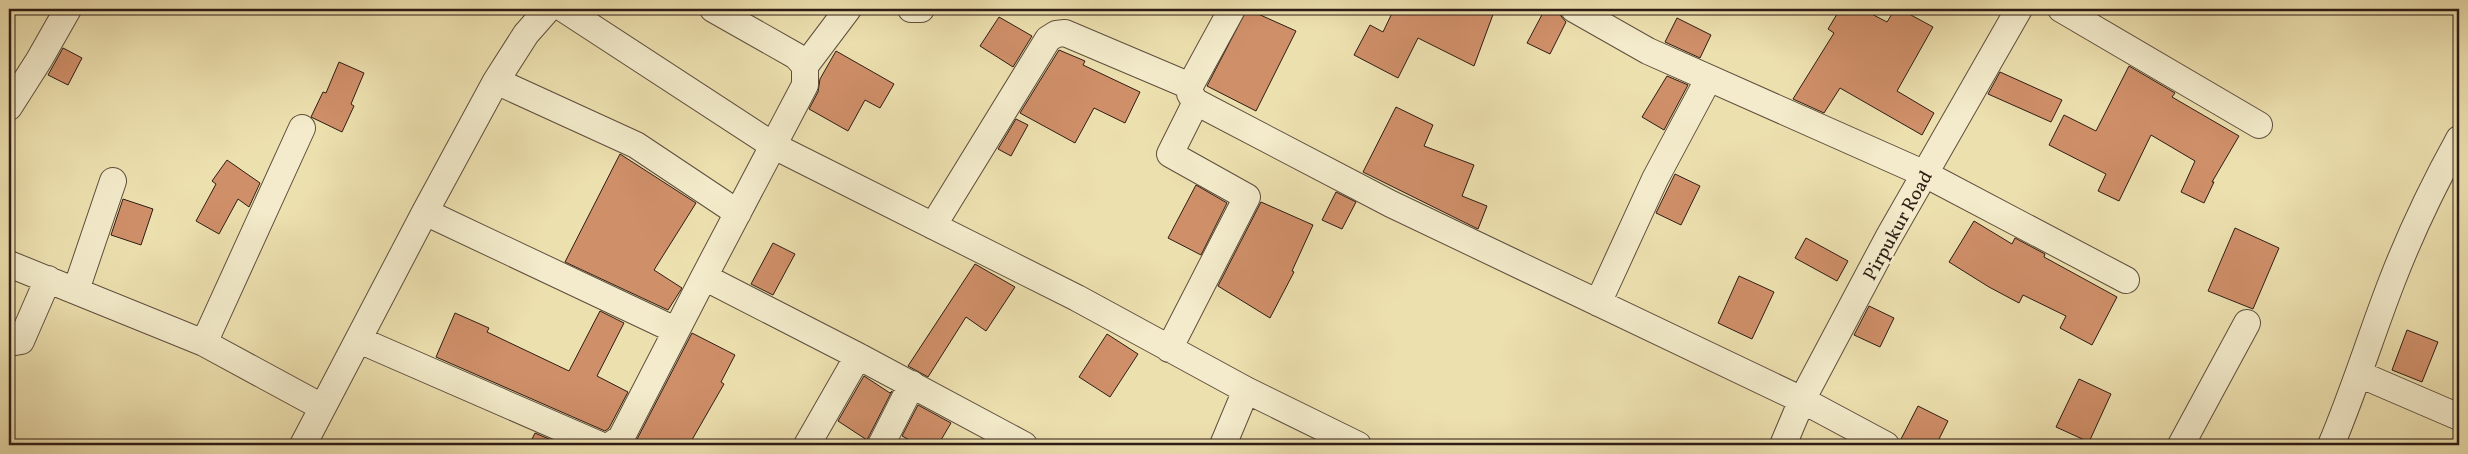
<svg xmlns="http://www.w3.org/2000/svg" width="2468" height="454" font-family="Vollkorn,serif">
  <rect width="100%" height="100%" fill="#ede0af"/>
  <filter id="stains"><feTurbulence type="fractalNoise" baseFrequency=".004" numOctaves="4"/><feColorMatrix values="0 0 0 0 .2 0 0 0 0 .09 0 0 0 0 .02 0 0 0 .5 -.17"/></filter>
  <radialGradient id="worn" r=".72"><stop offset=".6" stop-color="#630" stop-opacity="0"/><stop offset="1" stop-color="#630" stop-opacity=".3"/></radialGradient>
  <path fill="#cf8f69" stroke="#2e1d15" d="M 1247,9 L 1296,31 L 1256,111 L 1207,86 Z
    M 1394,9 L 1495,9 L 1474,66 L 1418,38 L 1398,78 L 1354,55 L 1370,25 L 1383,32 Z
    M 1545,9 L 1559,9 L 1561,16 L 1566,22 L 1550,54 L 1527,43 Z
    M 1840,9 L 1862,9 L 1887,22 L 1895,9 L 1900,9 L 1933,27 L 1897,91 L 1934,113 L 1922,135 L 1840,88 L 1824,113 L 1793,99 L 1834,33 L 1828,29 Z
    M 999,17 L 1032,36 L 1013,67 L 980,46 Z
    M 1677,18 L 1711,35 L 1700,58 L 1665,42 Z
    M 63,48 L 82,58 L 68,85 L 48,75 Z
    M 1059,50 L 1085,61 L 1083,65 L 1140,92 L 1125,123 L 1094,108 L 1075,143 L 1020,113 Z
    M 836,51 L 894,84 L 880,108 L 865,100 L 848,131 L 809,109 L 818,92 L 820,79 Z
    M 339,62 L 364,73 L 351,104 L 354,106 L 342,132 L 311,117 L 323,92 L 326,93 Z
    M 2129,66 L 2175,93 L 2172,97 L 2239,136 L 2212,182 L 2214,182 L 2204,203 L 2181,192 L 2195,161 L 2151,135 L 2119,201 L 2098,191 L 2106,174 L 2049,145 L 2064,115 L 2096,131 Z
    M 2000,72 L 2062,100 L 2051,122 L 1988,94 Z
    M 1667,76 L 1688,85 L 1664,130 L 1642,117 Z
    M 1396,107 L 1433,125 L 1424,146 L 1474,165 L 1462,196 L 1487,206 L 1478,229 L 1363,172 Z
    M 1016,119 L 1028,125 L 1011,156 L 998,149 Z
    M 620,154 L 696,203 L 654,270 L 682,288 L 668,310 L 565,262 Z
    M 227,160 L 260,183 L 249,207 L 238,199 L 219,234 L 196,221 L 216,184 L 212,181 Z
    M 1675,174 L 1700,186 L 1681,225 L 1656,213 Z
    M 1196,185 L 1227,203 L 1201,255 L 1168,238 Z
    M 1336,192 L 1356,202 L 1342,229 L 1322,220 Z
    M 123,199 L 153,209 L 141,245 L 111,235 Z
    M 1261,202 L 1313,225 L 1292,271 L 1294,272 L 1270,318 L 1218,286 Z
    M 1974,221 L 2012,244 L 2015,238 L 2045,254 L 2044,257 L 2117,297 L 2092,345 L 2060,328 L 2066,316 L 2023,295 L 2019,303 L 1989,287 L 1949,262 Z
    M 2235,228 L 2279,248 L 2253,309 L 2208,291 Z
    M 1806,238 L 1848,261 L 1837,281 L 1795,258 Z
    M 773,243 L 795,254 L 773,295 L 751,284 Z
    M 975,264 L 1015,287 L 986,331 L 966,317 L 928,377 L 908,366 Z
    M 1739,276 L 1774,292 L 1752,339 L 1718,323 Z
    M 1869,306 L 1894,318 L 1880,347 L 1854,335 Z
    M 600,311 L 624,323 L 597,376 L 628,392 L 609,428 L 605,431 L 436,357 L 455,313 L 489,328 L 487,332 L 569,371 Z
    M 2407,330 L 2438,342 L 2422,382 L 2392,370 Z
    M 692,333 L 735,355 L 721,382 L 724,384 L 689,445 L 634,445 Z
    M 1107,334 L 1138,354 L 1110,397 L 1079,377 Z
    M 864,376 L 890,393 L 892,391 L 867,440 L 838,421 Z
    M 2079,379 L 2111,394 L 2089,442 L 2056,427 Z
    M 918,405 L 951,423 L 938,445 L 919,445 L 902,436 Z
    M 1918,406 L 1948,421 L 1936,445 L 1901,445 L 1900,441 Z
    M 535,433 L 563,445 L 529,445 Z"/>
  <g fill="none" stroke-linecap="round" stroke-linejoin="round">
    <g stroke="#5e4e3c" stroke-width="28">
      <path id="minor" d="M 564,9 L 774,146 L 1077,298 L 1246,390 L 1358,445
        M 713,9 L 796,56 L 805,66 L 805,85 L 704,277 L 858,356 L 1024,445
        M 911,9 L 921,9
        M 1232,9 L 1190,86 L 1190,94 L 1196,102 L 1391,204 L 1802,400 L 1886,445
        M 1574,9 L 1648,51 L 1925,174 L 2126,280
        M 2061,9 L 2259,125
        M 805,66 L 848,9
        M 496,81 L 636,145 L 738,213
        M 9,107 L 39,60 L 68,9
        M 425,212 L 675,330
        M 933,226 L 1048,39 L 1056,34 L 1065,33 L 1190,86
        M 9,264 L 204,343 L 322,407
        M 76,290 L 113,181
        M 1598,303 L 1655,179 L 1709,78
        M 359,340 L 600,445
        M 9,343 L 21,341 L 48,279
        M 204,343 L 302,128
        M 1169,349 L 1247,197 L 1170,154 L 1196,102
        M 2359,374 L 2459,417
        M 303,445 L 425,212 L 496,81 L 526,34 L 548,9
        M 611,445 L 621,438 L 704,277
        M 807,445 L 858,356
        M 881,445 L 912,384
        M 1223,445 L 1246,390
        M 1783,445 L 1802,400 L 1888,238 L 2019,9
        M 2181,445 L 2247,323
        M 2331,445 C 2354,391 2371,335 2392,281 C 2411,232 2434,184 2459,139"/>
    </g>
    <use href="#minor" stroke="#f3ebcb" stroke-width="26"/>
  </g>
  <g text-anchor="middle" stroke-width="4" stroke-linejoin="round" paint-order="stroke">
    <g font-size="19" fill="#2e1d15" stroke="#f3ebcb">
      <text transform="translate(1897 225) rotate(-61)" y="7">Pirpukur Road</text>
    </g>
  </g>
  <rect width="2468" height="454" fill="none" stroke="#ede0af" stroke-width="30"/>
  <rect x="10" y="10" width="2448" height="434" fill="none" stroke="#2e1d15" stroke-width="2.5"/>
  <rect x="15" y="15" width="2438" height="424" fill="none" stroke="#2e1d15"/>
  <rect width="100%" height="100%" filter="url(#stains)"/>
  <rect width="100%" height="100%" fill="url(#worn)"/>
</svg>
